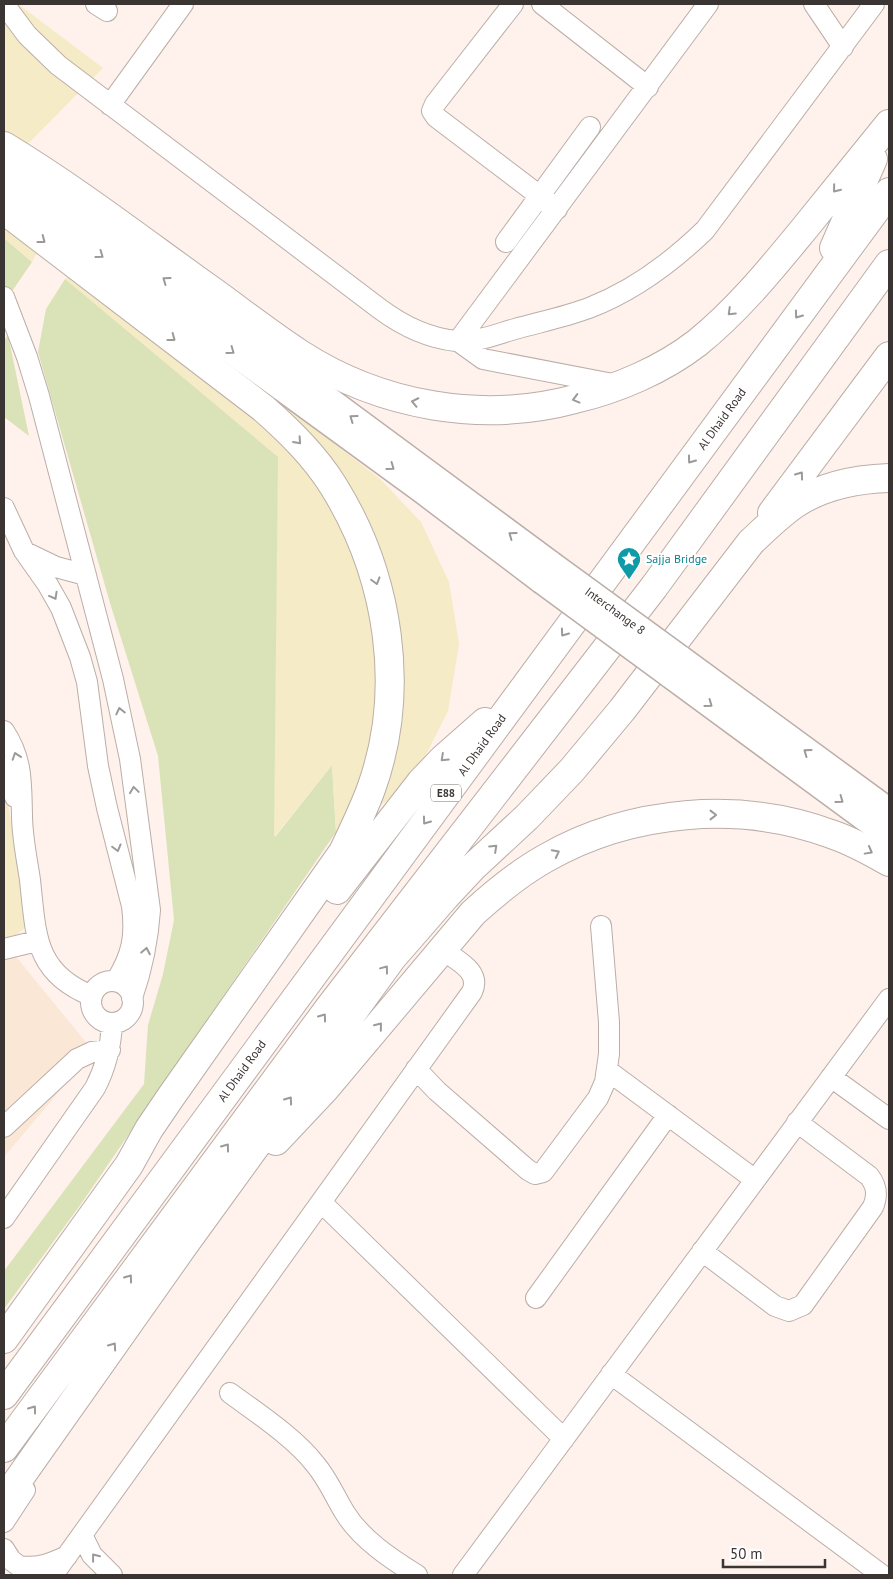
<svg xmlns="http://www.w3.org/2000/svg" width="893" height="1579" font-family="'PT Sans',sans-serif">
  <rect width="100%" height="100%" fill="#fff1eb"/>
  <path fill="#fae7d6" d="M 4,942 L 93,1051 L 4,1157 Z"/>
  <path fill="#dae3b8" d="M 4,238 L 32,262 L 4,303 Z
    M 65,279 L 293,453 L 275,837 L 332,765 L 336,832 L 81,1204 L 4,1309 L 4,1271 L 144,1084 L 148,1025 L 163,974 L 174,920 L 158,756 L 110,603 L 38,352 L 46,309 Z
    M 8,335 L 29,436 L 4,417 L 4,341 Z"/>
  <path fill="#f5ebc6" d="M 4,4 L 18,4 L 103,68 L 4,168 Z
    M 4,204 L 50,229 L 32,262 L 4,238 Z
    M 89,265 L 298,389 L 336,445 L 379,478 L 421,522 L 449,582 L 459,644 L 448,711 L 410,787 L 336,832 L 332,765 L 274,837 L 278,457 L 65,279 Z
    M 4,781 L 29,925 L 5,943 L 4,942 Z"/>
  <g fill="none" stroke-linecap="round" stroke-linejoin="round">
    <g stroke="#bbaea8" stroke-width="22">
      <path id="minor" d="M 4,4 L 27,35 L 58,65 L 380,309 C 403,326 427,338 456,341 C 475,343 497,334 515,329 C 540,322 565,317 589,308 C 633,291 671,263 705,230 L 874,4
        M 96,4 L 107,11
        M 513,4 L 435,104 L 432,111 L 436,117 L 557,209
        M 542,4 L 648,87
        M 814,4 L 843,47
        M 110,105 L 183,4
        M 506,242 L 590,127
        M 4,297 L 27,357 L 39,396 L 113,679 L 130,759 L 150,910 C 148,941 142,969 132,998
        M 458,341 L 708,4
        M 458,341 L 483,359 L 618,385
        M 4,508 L 24,551 L 48,585 L 61,608 L 80,657 L 87,682 L 98,766 L 107,808 L 132,906 C 136,937 132,955 116,981
        M 29,554 L 56,567 L 86,575
        M 4,731 C 23,760 21,783 22,815 C 22,837 27,859 30,880 C 36,934 34,973 92,996
        M 4,766 L 15,797
        M 4,949 L 37,941
        M91 1002a21 21 0 1 1 42 0a21 21 0 1 1-42 0Z
        M 416,1069 L 437,1091 L 528,1170 L 535,1174 L 543,1172 L 598,1098 L 605,1082 L 609,1054 L 609,1022 L 601,926
        M 607,1070 L 754,1179
        M 831,1077 L 889,1119
        M 4,1127 L 77,1059 L 92,1052 L 110,1050
        M 321,1202 L 564,1439
        M 4,1218 L 95,1088 C 106,1067 111,1047 112,1023
        M 702,1251 L 775,1306 L 789,1311 L 803,1305 L 873,1207 C 878,1195 877,1186 869,1176 L 797,1122
        M 536,1298 L 668,1115
        M 611,1374 L 882,1575
        M 230,1393 C 257,1413 295,1438 315,1464 C 328,1479 335,1497 345,1513 C 361,1539 391,1559 417,1575
        M 4,1522 L 25,1490
        M 82,1535 L 92,1555 L 112,1575
        M 4,1549 L 11,1560 L 28,1573
        M 19,1566 C 37,1569 50,1564 67,1556
        M 53,1575 L 472,992 C 482,971 456,960 441,949
        M 463,1575 L 889,999"/>
    </g>
    <g stroke="#bbaea8" stroke-width="28">
      <path id="major" d="M 4,160 L 551,564
        M 4,185 L 423,491 L 542,581
        M 680,658 L 889,811
        M 670,675 L 889,836"/>
    </g>
    <g stroke="#bbaea8" stroke-width="30">
      <path id="highway" d="M 4,146 C 75,189 141,240 208,288 C 239,310 269,334 300,354 C 381,406 482,424 575,399 C 617,389 662,370 697,343 C 738,310 771,269 804,229 C 832,194 861,159 889,124
        M 4,210 L 263,408 C 289,431 315,456 334,487 C 389,576 407,690 371,789 C 363,811 353,831 343,852 L 170,1098 L 149,1129 L 129,1165 L 4,1339
        M 834,248 L 873,159
        M 772,513 L 889,356
        M 337,890 L 421,782 L 443,759 L 485,722
        M 276,1141 L 324,1090 L 473,913 C 496,892 519,873 546,858 C 630,810 740,800 831,834 C 852,841 870,851 889,862
        M 4,1395 L 889,192
        M 4,1448 L 329,1008 L 654,587 L 889,264
        M 4,1500 L 184,1245 L 392,958 L 445,897 L 473,867 L 527,817 L 572,770 L 622,710 L 751,542 C 765,529 779,515 795,504 C 822,486 858,479 889,478"/>
    </g>
    <use href="#minor" stroke="#fff" stroke-width="20"/>
    <use href="#major" stroke="#fff" stroke-width="25"/>
    <use href="#highway" stroke="#fff" stroke-width="28"/>
    <g stroke="#bbaea8" stroke-width="28" stroke-linecap="butt">
      <path id="major-bridge" d="M 551,564 L 680,658
        M 542,581 L 670,675"/>
    </g>
    <use href="#major-bridge" stroke="#fff" stroke-width="25"/>
  </g>
  <defs><path id="oneway-chevron" d="M-2-3.5L2.5 0L-2 3.5" fill="none" stroke-width="1.6" stroke-linecap="round" stroke-linejoin="round" transform="scale(1.25)"/></defs>
  <g stroke="#9c9a99">
    <use href="#oneway-chevron" transform="translate(836 189) rotate(129)"/>
    <use href="#oneway-chevron" transform="translate(42 240) rotate(37)"/>
    <use href="#oneway-chevron" transform="translate(100 255) rotate(36)"/>
    <use href="#oneway-chevron" transform="translate(166 280) rotate(-144)"/>
    <use href="#oneway-chevron" transform="translate(731 312) rotate(136)"/>
    <use href="#oneway-chevron" transform="translate(798 315) rotate(126)"/>
    <use href="#oneway-chevron" transform="translate(172 338) rotate(37)"/>
    <use href="#oneway-chevron" transform="translate(231 351) rotate(36)"/>
    <use href="#oneway-chevron" transform="translate(576 399) rotate(165)"/>
    <use href="#oneway-chevron" transform="translate(415 402) rotate(-168)"/>
    <use href="#oneway-chevron" transform="translate(353 418) rotate(-144)"/>
    <use href="#oneway-chevron" transform="translate(298 441) rotate(48)"/>
    <use href="#oneway-chevron" transform="translate(691 460) rotate(126)"/>
    <use href="#oneway-chevron" transform="translate(391 467) rotate(36)"/>
    <use href="#oneway-chevron" transform="translate(800 475) rotate(-54)"/>
    <use href="#oneway-chevron" transform="translate(512 535) rotate(-144)"/>
    <use href="#oneway-chevron" transform="translate(376 581) rotate(74)"/>
    <use href="#oneway-chevron" transform="translate(54 596) rotate(61)"/>
    <use href="#oneway-chevron" transform="translate(564 633) rotate(126)"/>
    <use href="#oneway-chevron" transform="translate(709 704) rotate(36)"/>
    <use href="#oneway-chevron" transform="translate(120 711) rotate(-103)"/>
    <use href="#oneway-chevron" transform="translate(807 752) rotate(-144)"/>
    <use href="#oneway-chevron" transform="translate(16 756) rotate(-109)"/>
    <use href="#oneway-chevron" transform="translate(444 758) rotate(137)"/>
    <use href="#oneway-chevron" transform="translate(134 790) rotate(-98)"/>
    <use href="#oneway-chevron" transform="translate(840 800) rotate(36)"/>
    <use href="#oneway-chevron" transform="translate(713 815)"/>
    <use href="#oneway-chevron" transform="translate(426 821) rotate(126)"/>
    <use href="#oneway-chevron" transform="translate(117 848) rotate(75)"/>
    <use href="#oneway-chevron" transform="translate(494 848) rotate(-43)"/>
    <use href="#oneway-chevron" transform="translate(869 851) rotate(29)"/>
    <use href="#oneway-chevron" transform="translate(556 853) rotate(-27)"/>
    <use href="#oneway-chevron" transform="translate(146 951) rotate(-79)"/>
    <use href="#oneway-chevron" transform="translate(385 969) rotate(-53)"/>
    <use href="#oneway-chevron" transform="translate(323 1017) rotate(-54)"/>
    <use href="#oneway-chevron" transform="translate(379 1026) rotate(-51)"/>
    <use href="#oneway-chevron" transform="translate(289 1100) rotate(-54)"/>
    <use href="#oneway-chevron" transform="translate(226 1147) rotate(-54)"/>
    <use href="#oneway-chevron" transform="translate(129 1278) rotate(-54)"/>
    <use href="#oneway-chevron" transform="translate(113 1346) rotate(-55)"/>
    <use href="#oneway-chevron" transform="translate(33 1409) rotate(-54)"/>
    <use href="#oneway-chevron" transform="translate(95 1557) rotate(-128)"/>
  </g>
  <defs>
    <g id="sight-pin" transform="scale(1.25)"><path d="M0 17L-7.5 6A9.5 9.5 0 1 1 7.5 6Z" fill="#0f9aa8" stroke="#fff"/><path d="M0-6L1.8-2.2L6-1.7L2.9 1.2L3.7 5.4L0 3.3L-3.7 5.4L-2.9 1.2L-6-1.7L-1.8-2.2Z" fill="#fff"/></g>
  </defs>
  <g fill-rule="evenodd">
    <use href="#sight-pin" x="629" y="559"/>
  </g>
  <g text-anchor="middle" stroke-width="4.5" stroke-linejoin="round" paint-order="stroke">
    <rect fill="#fff" stroke="#757270" stroke-width="1" x="431" y="784.5" width="30" height="17" rx="4"/>
    <g font-size="11" font-weight="bold" fill="#3a3533">
      <text x="446" y="797">E88</text>
    </g>
    <g font-size="12" fill="#3a3533" stroke="#fff">
      <text transform="translate(722 419) rotate(-54)" y="4">Al Dhaid Road</text>
      <text transform="translate(615 611) rotate(36)" y="4">Interchange 8</text>
      <text transform="translate(482 745) rotate(-54)" y="4">Al Dhaid Road</text>
      <text transform="translate(242 1071) rotate(-54)" y="4">Al Dhaid Road</text>
    </g>
    <g font-size="12" fill="#0d838f" stroke="#fff" text-anchor="start">
      <text x="646" y="563">Sajja Bridge</text>
    </g>
  </g>
  <rect width="893" height="1579" fill="none" stroke="#3a3533" stroke-width="10"/>
  <path d="M723 1559v8h102v-8" fill="none" stroke="#3a3533" stroke-width="2.5"/>
  <text x="730" y="1559" font-size="15" fill="#3a3533" stroke="#ffffff" stroke-width="4" paint-order="stroke">50 m</text>
</svg>
